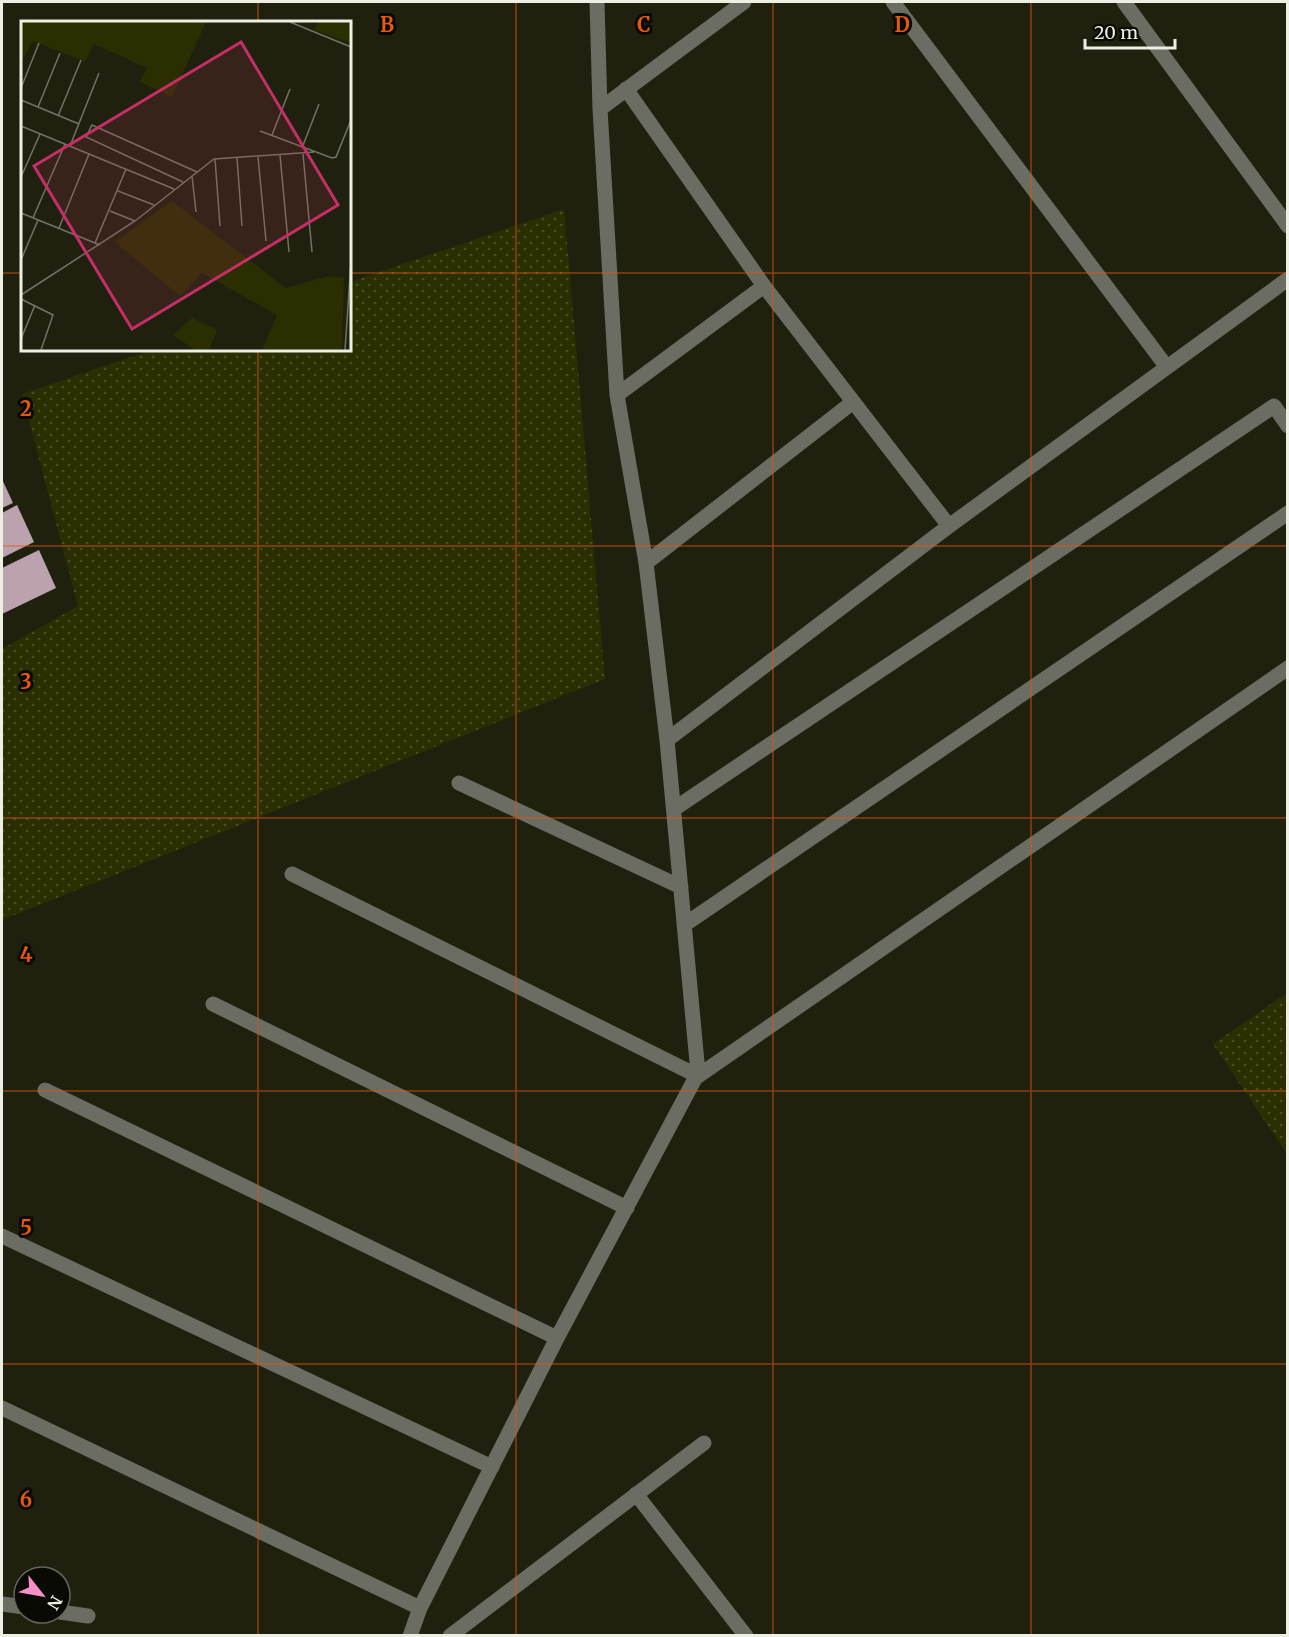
<svg xmlns="http://www.w3.org/2000/svg" width="1289" height="1637" font-family="Merriweather,serif">
  <defs>
    <pattern id="grass-dots" width="8" height="8" patternUnits="userSpaceOnUse" patternTransform="scale(1.5)"><rect width="8" height="8" fill="#2b2e00"/><path d="M2 2h.1M6 6h.1" fill="none" stroke="#4a4d25" stroke-width="1.8" stroke-linecap="round"/></pattern>
  </defs>
  <rect width="100%" height="100%" fill="#1f210e"/>
  <path fill="url(#grass-dots)" d="M 564,209 L 605,679 L 2,920 L 2,649 L 78,606 L 22,394 L 152,350 L 350,350 L 350,282 Z
    M 1287,993 L 1287,1154 L 1213,1044 Z"/>
  <path fill="#bba2ae" d="M 2,479 L 13,503 L 2,508 Z
    M 17,505 L 34,542 L 2,558 L 2,513 Z
    M 39,550 L 56,588 L 2,614 L 2,568 Z"/>
  <g fill="none" stroke-linecap="round" stroke-linejoin="round">
    <path stroke="#6b6c62" stroke-width="15" d="M 893,2 L 1166,366
      M 1124,2 L 1288,226
      M 626,89 L 764,286 L 949,526
      M 600,109 L 744,2
      M 617,395 L 764,286
      M 646,563 L 853,402
      M 667,740 L 949,526 L 1288,279
      M 459,783 L 681,887
      M 674,809 L 1274,406 L 1288,426
      M 292,874 L 698,1076 L 1288,668
      M 684,925 L 1288,513
      M 213,1004 L 627,1208
      M 45,1090 L 557,1338
      M 2,1236 L 492,1467
      M 2,1408 L 420,1608
      M 636,1494 L 746,1636
      M 2,1604 L 24,1607
      M 60,1612 L 88,1616
      M 410,1636 L 420,1608 L 557,1338 L 698,1073 L 667,740 L 646,563 L 617,395 L 600,109 L 597,2
      M 450,1636 L 704,1443"/>
  </g>
  <path fill="none" stroke="#e8590c" stroke-width="1.5" stroke-opacity="0.55" d="M 258,2 L 258,22M 516,2 L 516,1636M 773,2 L 773,1636M 1031,2 L 1031,1636M 2,273 L 22,273M 350,273 L 1288,273M 258,350 L 258,1636M 2,546 L 1288,546M 2,818 L 1288,818M 2,1091 L 1288,1091M 2,1364 L 1288,1364"/>
  <g transform="translate(21 21)">
    <rect width="330" height="330" fill="#1f210e"/>
    <path d="M 0,1 L 185,1 L 151,76 L 119,61 L 126,47 L 73,23 L 64,41 L 12,20 L 0,41 ZM 297,1 L 330,1 L 330,22 L 293,9 ZM 151,180 L 265,267 L 308,255 L 323,257 L 321,329 L 241,329 L 256,294 L 181,252 L 159,275 L 94,221 ZM 171,297 L 196,309 L 188,329 L 174,329 L 152,314 Z" fill="#2b2e00"/>
    <path fill="none" stroke="#717363" stroke-width="1.5" d="M 269,1 L 330,26M 0,67 L 18,22M 0,79 L 58,103M 17,86 L 39,32M 37,95 L 60,39M 0,105 L 153,168M 239,110 L 311,137 L 315,136 L 330,99M 251,114 L 269,68M 49,125 L 78,52M 281,127 L 298,83M 282,133 L 291,231M 259,134 L 268,231M 237,136 L 245,220M 216,137 L 221,205M 194,138 L 199,205M 171,155 L 175,191M 0,156 L 19,113M 162,161 L 65,116 L 71,104 L 176,151M 97,170 L 133,184M 89,190 L 114,200M 0,192 L 79,224M 12,197 L 44,123M 38,207 L 68,133M 74,222 L 105,148M 0,239 L 17,199M 0,274 L 114,200 L 193,138 L 293,131M 0,278 L 32,294 L 20,329M 0,318 L 14,284M 324,329 L 330,241"/>
    <path fill="#c62e68" fill-opacity="0.15" stroke="#c62e68" stroke-width="3" d="M 220,21 L 317,184 L 111,308 L 13,145 Z"/>
    <rect width="330" height="330" fill="none" stroke="#edefe2" stroke-width="3"/>
  </g>
  <g font-size="20" text-anchor="middle" font-weight="bold" fill="#e8590c" stroke="#090a04" stroke-width="6" stroke-linejoin="round" paint-order="stroke">
    <text x="387" y="32">B</text>
    <text x="644" y="32">C</text>
    <text x="902" y="32">D</text>
    <text x="26" y="416">2</text>
    <text x="26" y="689">3</text>
    <text x="26" y="962">4</text>
    <text x="26" y="1235">5</text>
    <text x="26" y="1507">6</text>
  </g>
  <rect width="1289" height="1637" fill="none" stroke="#edefe2" stroke-width="6"/>
  <g transform="translate(42 1595) rotate(121)"><circle r="28" fill="#090a04" stroke="#64665d" stroke-width="1.5"/>
  <path d="M0-4.5L10 22L0 15L-10 22Z" fill="#f98fc8"/>
  <text y="-9" font-size="16" font-weight="bold" text-anchor="middle" fill="#edefe2">N</text>
  </g>
  <path d="M1085 39v9h90v-9" fill="none" stroke="#edefe2" stroke-width="3"/>
  <text x="1094" y="39" font-size="18" fill="#edefe2" stroke="#090a04" stroke-width="4.5" paint-order="stroke">20 m</text>
</svg>
